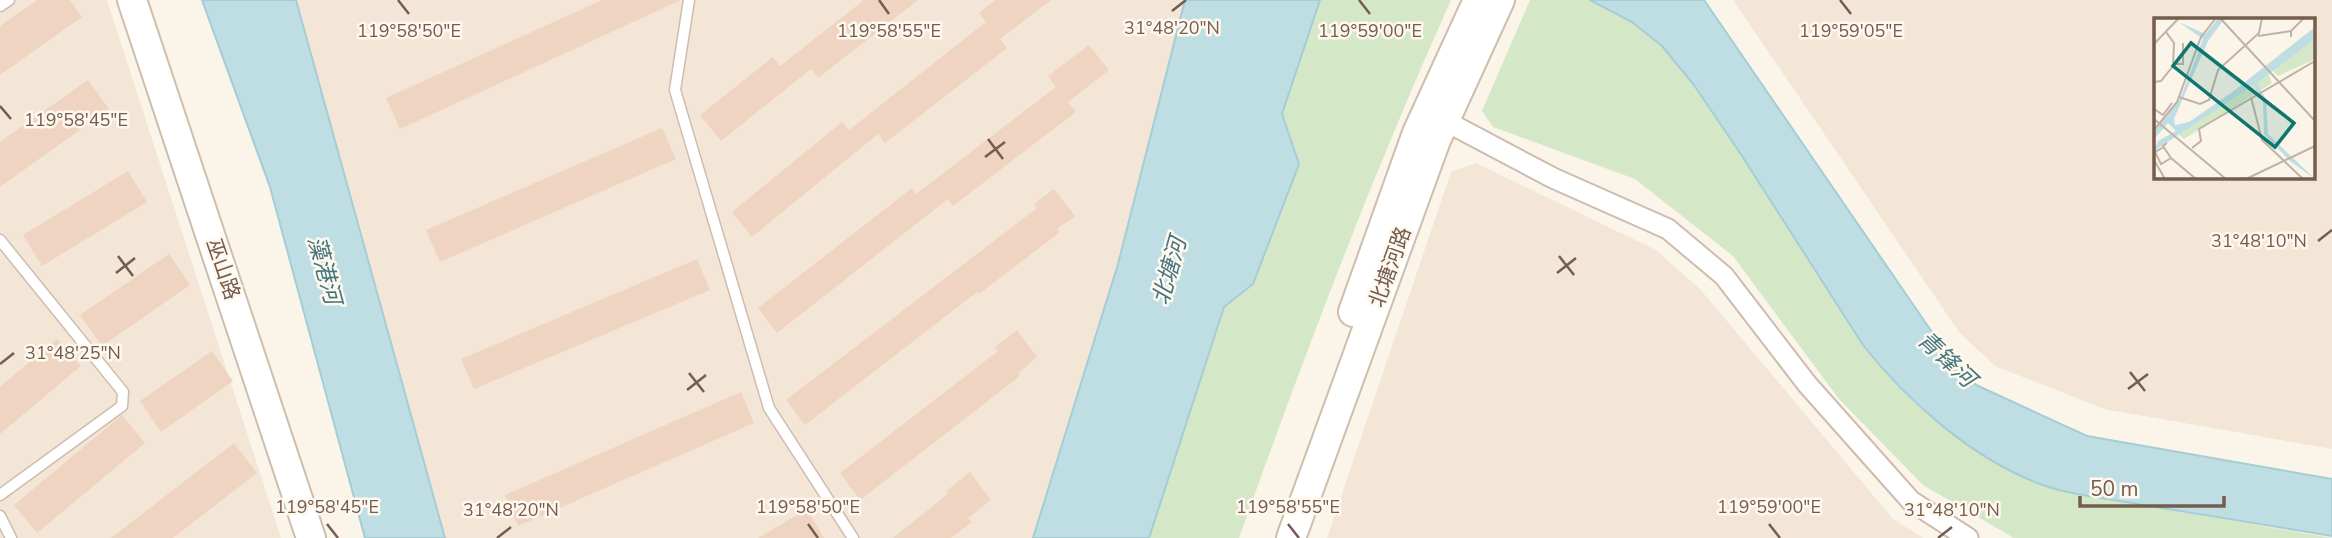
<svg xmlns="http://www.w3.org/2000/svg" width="2332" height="538" font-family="'Nunito Sans','Noto Sans SC',sans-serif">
  <rect width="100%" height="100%" fill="#fbf4e9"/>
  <path fill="#f3e6d7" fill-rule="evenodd" d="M 0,0 L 107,0 L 281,538 L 0,538 Z
    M 296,0 L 1185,0 L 1118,264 L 1033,538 L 445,538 Z
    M 1733,0 L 2332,0 L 2332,449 L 2104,409 L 1995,366 L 1959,332 ZM 2155,19 L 2313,19 L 2313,177 L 2155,177 Z
    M 1476,163 L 1656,250 L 1701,290 L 1893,519 L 1923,538 L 1327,538 L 1451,172 Z"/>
  <path fill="#d4e8c7" d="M 1320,0 L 1451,0 C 1372,176 1304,356 1239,538 L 1149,538 L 1224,307 L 1253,284 L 1299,164 L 1282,114 Z
    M 1530,0 L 1590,0 L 1632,22 L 1662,46 L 1694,85 L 1742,156 L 1863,345 C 1907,401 1973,459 2040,484 C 2052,489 2065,491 2077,494 L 2332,538 L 2014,538 L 1923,485 L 1839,399 L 1733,256 L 1635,179 L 1493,127 L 1482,111 Z"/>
  <path fill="#bedee4" stroke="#a5cdd5" stroke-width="2" d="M 202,0 L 296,0 L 445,538 L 365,538 L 270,187 Z
    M 1185,0 L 1320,0 L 1282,114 L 1299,164 L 1253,284 L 1224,307 L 1149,538 L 1033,538 L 1118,264 Z
    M 1590,0 L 1704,0 L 1945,351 L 1976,385 L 2087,436 L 2332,479 L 2332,536 L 2077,494 C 2065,491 2052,489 2040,484 C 1973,459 1907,401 1863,345 L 1742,156 L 1694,85 L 1662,46 L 1632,22 Z"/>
  <path fill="#efd4c2" d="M 37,0 L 70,0 L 82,17 L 0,75 L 0,26 Z
    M 602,0 L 681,0 L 400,129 L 386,98 Z
    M 864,0 L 918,0 L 818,78 L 811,69 L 721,141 L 700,115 L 773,57 L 780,66 Z
    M 995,0 L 1051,0 L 1000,39 L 1007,48 L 885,143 L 878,134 L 752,237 L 732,212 L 842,122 L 849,130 L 986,22 L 979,13 Z
    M 1089,45 L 1109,70 L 1068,102 L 1076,112 L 953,206 L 948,199 L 777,333 L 758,308 L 912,188 L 916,194 L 1056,87 L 1048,76 Z
    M 88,80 L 109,109 L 0,187 L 0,142 Z
    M 662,128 L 676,159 L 440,262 L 426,230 Z
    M 128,171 L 147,202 L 42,266 L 23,235 Z
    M 1054,189 L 1075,216 L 1057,229 L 1060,232 L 979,294 L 977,292 L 805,425 L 786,400 L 1037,208 L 1034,204 Z
    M 169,254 L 190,285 L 102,346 L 80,315 Z
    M 697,259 L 710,290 L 474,389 L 461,359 Z
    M 1017,330 L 1037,357 L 1018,373 L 1020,376 L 860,500 L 840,473 L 998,351 L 995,347 Z
    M 57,339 L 81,366 L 0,434 L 0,387 Z
    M 212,351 L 233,381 L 161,432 L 140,401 Z
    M 741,392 L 754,423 L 518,526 L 505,495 Z
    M 122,415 L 145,443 L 37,533 L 14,505 Z
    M 234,443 L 257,473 L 173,538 L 111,538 Z
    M 970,472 L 991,500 L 968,518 L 972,522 L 951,538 L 893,538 L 948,494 L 946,491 Z
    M 807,509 L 824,538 L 758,538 Z"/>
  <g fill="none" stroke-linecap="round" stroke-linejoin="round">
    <g stroke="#cdbcaf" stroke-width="13">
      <path id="lane" d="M 689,0 L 675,90 L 769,408 L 853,538
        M 0,6 L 9,0
        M 0,240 L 123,392 L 122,406 L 0,495
        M 0,516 L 11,538"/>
    </g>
    <g stroke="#cdbcaf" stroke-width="23">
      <path id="street" d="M 1434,115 L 1553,178 L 1668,229 L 1724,276 L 1807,384 L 1911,501 L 1968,538"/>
    </g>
    <g stroke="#cfbdad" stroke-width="32">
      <path id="secondary" d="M 132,0 L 311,538
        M 1353,312 L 1417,133 L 1478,0
        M 1291,538 L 1436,140 L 1500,0"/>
    </g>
    <use href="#lane" stroke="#fff" stroke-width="10"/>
    <use href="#street" stroke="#fff" stroke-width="19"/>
    <use href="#secondary" stroke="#fff" stroke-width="28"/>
  </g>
  <path fill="none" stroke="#745c4e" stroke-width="2.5" d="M 398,0 L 409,14M 879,0 L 889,14M 1359,0 L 1370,14M 1840,0 L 1851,14M 1172,11 L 1186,0M 0,106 L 11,119M 988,139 L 1003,159M 985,157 L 1005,142M 2318,241 L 2332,230M 118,256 L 133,276M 1559,256 L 1574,275M 116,273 L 135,258M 1557,273 L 1576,258M 0,364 L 14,353M 2130,372 L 2145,391M 689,373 L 704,392M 2128,389 L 2148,374M 687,390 L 706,375M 327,524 L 338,538M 808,524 L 818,538M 1288,524 L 1299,538M 1769,524 L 1780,538M 497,538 L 511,527M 1938,538 L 1952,527"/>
  <g text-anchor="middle" stroke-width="5" stroke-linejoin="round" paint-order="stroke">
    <g font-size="21" fill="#745c4e" stroke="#fef8ef">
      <text transform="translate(1390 267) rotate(-70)" y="7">北塘河路</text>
      <text transform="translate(223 269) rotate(71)" y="7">巫山路</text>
    </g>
    <g font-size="23" font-style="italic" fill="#45757f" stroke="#fef8ef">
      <text transform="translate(325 270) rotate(75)" y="8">藻港河</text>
      <text transform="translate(1169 271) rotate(-74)" y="8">北塘河</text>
      <text transform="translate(1947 359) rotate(43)" y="8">青锋河</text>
    </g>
  </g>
  <g transform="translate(2154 18)">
    <rect width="161" height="161" fill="#fbf4e9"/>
    <path d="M 161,21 L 161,41 L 124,58 L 118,52 ZM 114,55 L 118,65 L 30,121 L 24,116 Z" fill="#d4e8c7"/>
    <path d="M 65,0 L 71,0 L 54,23 L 20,101 L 21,107 L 35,104 L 77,75 L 161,9 L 161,21 L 103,65 L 112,82 L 114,116 L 161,161 L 136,143 L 110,116 L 109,84 L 100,67 L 0,133 L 4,123 L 22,113 L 14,105 L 0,121 L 0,114 L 26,81 L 49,21 L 25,4 L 51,16 Z" fill="#bedee4"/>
    <path fill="none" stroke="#c1b2a6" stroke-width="2" d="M 66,0 L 161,103M 104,18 L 137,13M 137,19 L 137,13 L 150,0M 0,26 L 25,0M 20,46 L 29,46 L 29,25M 0,64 L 7,63 L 19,48 L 20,25 L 12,14M 25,79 L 46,86 L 55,82 L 64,52 L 105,15 L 108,0M 97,79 L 108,122 L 149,161M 0,91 L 9,97 L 18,85M 0,101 L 72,161M 0,112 L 23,84 L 47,19 L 62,0M 13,125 L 9,128 L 17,140 L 42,161M 10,129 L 1,134 L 7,146 L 17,140M 38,130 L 47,123 L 45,111 L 161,43M 0,142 L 11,161M 92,161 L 161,128"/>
    <path fill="#0f766e" fill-opacity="0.15" stroke="#0f766e" stroke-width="3.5" d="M 37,25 L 140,105 L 121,129 L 19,48 Z"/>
    <rect width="161" height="161" fill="none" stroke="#745c4e" stroke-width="3.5"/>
  </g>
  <g font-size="18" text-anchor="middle" fill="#745c4e" stroke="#fef8ef" stroke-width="5" stroke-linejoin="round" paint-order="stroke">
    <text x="1172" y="34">31°48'20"N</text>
    <text x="1851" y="37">119°59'05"E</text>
    <text x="409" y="37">119°58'50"E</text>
    <text x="889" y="37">119°58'55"E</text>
    <text x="1370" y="37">119°59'00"E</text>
    <text x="76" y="126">119°58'45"E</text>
    <text x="2259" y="247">31°48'10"N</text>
    <text x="73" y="359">31°48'25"N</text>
    <text x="327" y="513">119°58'45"E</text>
    <text x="808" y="513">119°58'50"E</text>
    <text x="1288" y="513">119°58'55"E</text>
    <text x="1769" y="513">119°59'00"E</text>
    <text x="511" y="516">31°48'20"N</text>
    <text x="1952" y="516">31°48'10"N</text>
  </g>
  <path d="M2080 496v10h144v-10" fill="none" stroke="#745c4e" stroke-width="3.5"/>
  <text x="2090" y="496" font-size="21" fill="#745c4e" stroke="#fef8ef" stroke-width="5" paint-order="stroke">50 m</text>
</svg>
